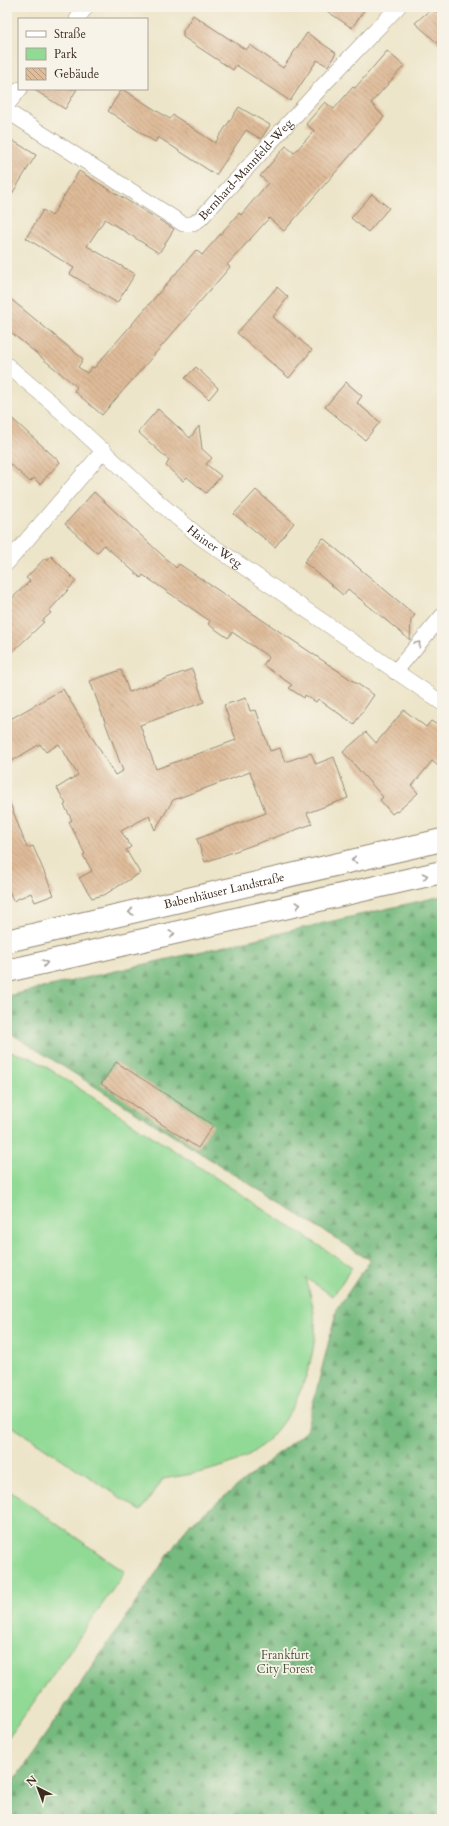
<svg xmlns="http://www.w3.org/2000/svg" width="449" height="1826" font-family="Cardo,serif">
  <defs>
    <pattern id="forest-firs" width="22" height="20" patternUnits="userSpaceOnUse"><rect width="22" height="20" fill="#74ba7e"/><path d="M5 1l3.5 6h-7zM16 11l3.5 6h-7z" fill="#609767"/></pattern>
    <pattern id="building-back-hatch" width="6" height="6" patternUnits="userSpaceOnUse"><rect width="6" height="6" fill="#dfbc9a"/><path d="M-1 5l2 2M0 0l6 6M5-1l2 2" fill="none" stroke="#b6997d"/></pattern>
  </defs>
  <rect width="100%" height="100%" fill="#f7f3e8"/>
  <filter id="ink" filterUnits="userSpaceOnUse"><feTurbulence type="fractalNoise" baseFrequency=".025" numOctaves="2"/><feDisplacementMap in="SourceGraphic" scale="8" xChannelSelector="R" yChannelSelector="G"/><feConvolveMatrix kernelMatrix="1 2 1 2 8 2 1 2 1" color-interpolation-filters="sRGB"/></filter>
  <filter id="wash" filterUnits="userSpaceOnUse"><feTurbulence type="fractalNoise" baseFrequency=".012" numOctaves="4" result="noise"/><feDisplacementMap in="SourceGraphic" scale="16" xChannelSelector="R" yChannelSelector="G"/><feGaussianBlur stdDeviation="0.9" result="paint"/><feColorMatrix in="noise" values="0 0 0 0 0 0 0 0 0 0 0 0 0 0 0 0 0 1.4 0 .05"/><feComposite in="paint" operator="in"/></filter>
  <g filter="url(#wash)">
    <rect width="100%" height="100%" fill="#ede5c9"/>
    <path fill="url(#forest-firs)" stroke="#58724e" d="M 442,896 L 442,1819 L 7,1819 L 7,1791 L 188,1526 L 306,1431 L 337,1309 L 370,1260 L 7,1031 L 7,996 Z"/>
    <path fill="#91da95" stroke="#66825a" d="M 7,1051 L 30,1057 L 51,1070 L 352,1267 L 333,1296 L 306,1278 C 311,1296 316,1315 315,1335 C 311,1379 286,1435 245,1457 C 219,1471 191,1474 163,1479 L 141,1511 L 7,1423 Z
      M 7,1489 L 125,1572 L 7,1740 Z"/>
    <g id="blocks">
      <path fill="url(#building-back-hatch)" d="M 321,7 L 366,7 L 352,28 Z
        M 432,8 L 442,17 L 442,47 L 415,23 Z
        M 193,15 L 246,50 L 250,45 L 283,68 L 307,33 L 336,53 L 328,66 L 317,60 L 290,101 L 236,65 L 233,70 L 183,37 L 183,31 Z
        M 387,51 L 404,66 L 371,103 L 384,117 L 284,231 L 269,218 L 227,265 L 230,267 L 102,415 L 74,391 L 77,387 L 7,329 L 7,296 L 83,359 L 78,367 L 87,373 L 92,367 L 94,368 L 196,250 L 202,255 L 239,213 L 241,215 L 268,183 L 260,176 L 286,146 L 294,153 L 314,131 L 306,124 L 325,102 L 334,109 L 353,87 L 355,88 Z
        M 33,89 L 77,89 L 65,109 Z
        M 122,89 L 170,119 L 173,115 L 215,143 L 239,107 L 270,125 L 261,139 L 246,130 L 216,175 L 158,137 L 155,142 L 108,111 Z
        M 7,137 L 36,155 L 7,202 Z
        M 79,171 L 174,229 L 159,253 L 105,219 L 87,246 L 135,274 L 117,303 L 70,274 L 74,268 L 26,238 L 43,210 L 52,216 Z
        M 372,194 L 389,208 L 368,232 L 351,218 Z
        M 277,287 L 288,297 L 273,317 L 312,350 L 289,378 L 237,333 Z
        M 196,367 L 218,388 L 209,399 L 185,378 Z
        M 346,382 L 362,396 L 357,403 L 380,422 L 365,440 L 325,407 Z
        M 158,409 L 190,438 L 199,426 L 202,449 L 212,458 L 206,464 L 221,476 L 206,493 L 187,477 L 183,481 L 166,466 L 169,460 L 138,432 Z
        M 7,414 L 60,462 L 40,484 L 34,478 L 30,482 L 7,461 Z
        M 256,490 L 294,523 L 275,547 L 234,514 Z
        M 94,492 L 176,568 L 179,564 L 374,695 L 354,724 L 318,699 L 316,702 L 305,695 L 304,698 L 289,688 L 292,685 L 263,665 L 269,657 L 232,632 L 228,638 L 208,624 L 210,621 L 143,575 L 141,578 L 104,545 L 97,553 L 65,524 Z
        M 323,538 L 415,615 L 411,620 L 410,640 L 348,589 L 343,595 L 304,562 Z
        M 51,556 L 76,581 L 49,611 L 51,613 L 42,621 L 44,622 L 7,657 L 7,603 L 30,581 L 26,578 L 45,558 L 47,560 Z
        M 192,669 L 204,702 L 140,725 L 156,769 L 236,740 L 224,705 L 246,698 L 250,711 L 256,710 L 270,751 L 280,748 L 285,762 L 311,753 L 316,764 L 334,757 L 348,798 L 307,813 L 312,824 L 205,862 L 197,839 L 266,813 L 250,772 L 173,800 L 155,830 L 149,816 L 121,831 L 131,847 L 126,850 L 140,873 L 104,895 L 92,898 L 79,878 L 92,871 L 83,855 L 85,854 L 69,822 L 72,820 L 64,805 L 66,804 L 57,788 L 78,775 L 59,744 L 46,752 L 40,744 L 7,764 L 7,721 L 63,689 L 115,775 L 123,771 L 90,681 L 121,670 L 129,692 Z
        M 404,710 L 426,727 L 431,721 L 442,728 L 442,769 L 432,761 L 412,786 L 418,793 L 397,812 L 396,811 L 392,814 L 380,800 L 383,797 L 343,752 L 366,732 L 376,743 Z
        M 8,798 L 27,848 L 33,846 L 54,895 L 35,902 L 31,893 L 13,901 L 7,885 Z
        M 116,1062 L 213,1125 L 198,1148 L 101,1084 Z"/>
    </g>
  </g>
  <g filter="url(#ink)">
    <use href="#blocks" fill-opacity="0" stroke="#948874" stroke-width="1"/>
    <g fill="none" stroke-linecap="round" stroke-linejoin="round">
      <g stroke="#948874" stroke-width="16">
        <g id="street">
          <path d="M 77,19 L 86,7"/>
          <path d="M 7,105 L 20,89"/>
          <path id="s1" d="M 7,111 L 183,224 L 193,224 L 201,218 L 327,81 L 398,7"/>
          <path id="s2" d="M 7,365 L 53,404 L 156,500 L 200,537 L 442,703"/>
          <path d="M 7,563 L 104,450"/>
          <path d="M 395,672 L 442,616"/>
        </g>
      </g>
      <g stroke="#948874" stroke-width="24">
        <g id="primary">
          <path id="s3" d="M 7,941 L 442,840"/>
          <path d="M 7,971 L 442,872"/>
        </g>
      </g>
      <use href="#street" stroke="#fff" stroke-width="15"/>
      <use href="#primary" stroke="#fff" stroke-width="22"/>
    </g>
    <defs><path id="oneway-chevron" d="M-2-3.5L2.5 0L-2 3.5" fill="none" stroke-width="1.6" stroke-linecap="round" stroke-linejoin="round"/></defs>
    <g stroke="#a79f9a">
      <use href="#oneway-chevron" transform="translate(418 644) rotate(-50)"/>
      <use href="#oneway-chevron" transform="translate(354 860) rotate(167)"/>
      <use href="#oneway-chevron" transform="translate(425 876) rotate(-13)"/>
      <use href="#oneway-chevron" transform="translate(298 905) rotate(-13)"/>
      <use href="#oneway-chevron" transform="translate(131 912) rotate(167)"/>
      <use href="#oneway-chevron" transform="translate(172 934) rotate(-13)"/>
      <use href="#oneway-chevron" transform="translate(45 963) rotate(-13)"/>
    </g>
  </g>
  <g text-anchor="middle" stroke-width="3.5" stroke-linejoin="round" paint-order="stroke">
    <g font-size="12" fill="#3b2a1e" stroke="#f7f3e8">
      <text dy="4" stroke="none"><textPath href="#s1" startOffset="295">Bernhard-Mannfeld-Weg</textPath></text>
      <text dy="4" stroke="none"><textPath href="#s2" startOffset="276">Hainer Weg</textPath></text>
      <text dy="4" stroke="none"><textPath href="#s3" startOffset="223">Babenhäuser Landstraße</textPath></text>
    </g>
    <g font-size="12" fill="#50563c" stroke="#f7f3e8">
      <text x="285" y="1659">Frankfurt<tspan x="285" dy="14">City Forest</tspan></text>
    </g>
  </g>
  <rect width="449" height="1826" fill="none" stroke="#f7f3e8" stroke-width="24"/>
  <rect x="18" y="18" width="130" height="72" fill="#f7f3e8" stroke="#aca397"/>
  <rect x="26" y="31" width="20" height="6" fill="#ffffff" stroke="#aca397"/>
  <text x="54" y="38" font-size="12" fill="#3b2a1e">Straße</text>
  <rect x="26" y="48" width="20" height="12" fill="#91da95" stroke="#aca397"/>
  <text x="54" y="58" font-size="12" fill="#3b2a1e">Park</text>
  <rect x="26" y="68" width="20" height="12" fill="url(#building-back-hatch)" stroke="#aca397"/>
  <text x="54" y="78" font-size="12" fill="#3b2a1e">Gebäude</text>
  <g transform="translate(38 1788) rotate(318)" stroke="#f7f3e8" stroke-width="3" paint-order="stroke">
  <path d="M0-3L7 15L0 10L-7 15Z" fill="#3b2a1e"/>
  <text y="-6" font-size="11" font-weight="bold" text-anchor="middle" fill="#3b2a1e">N</text>
  </g>
</svg>
